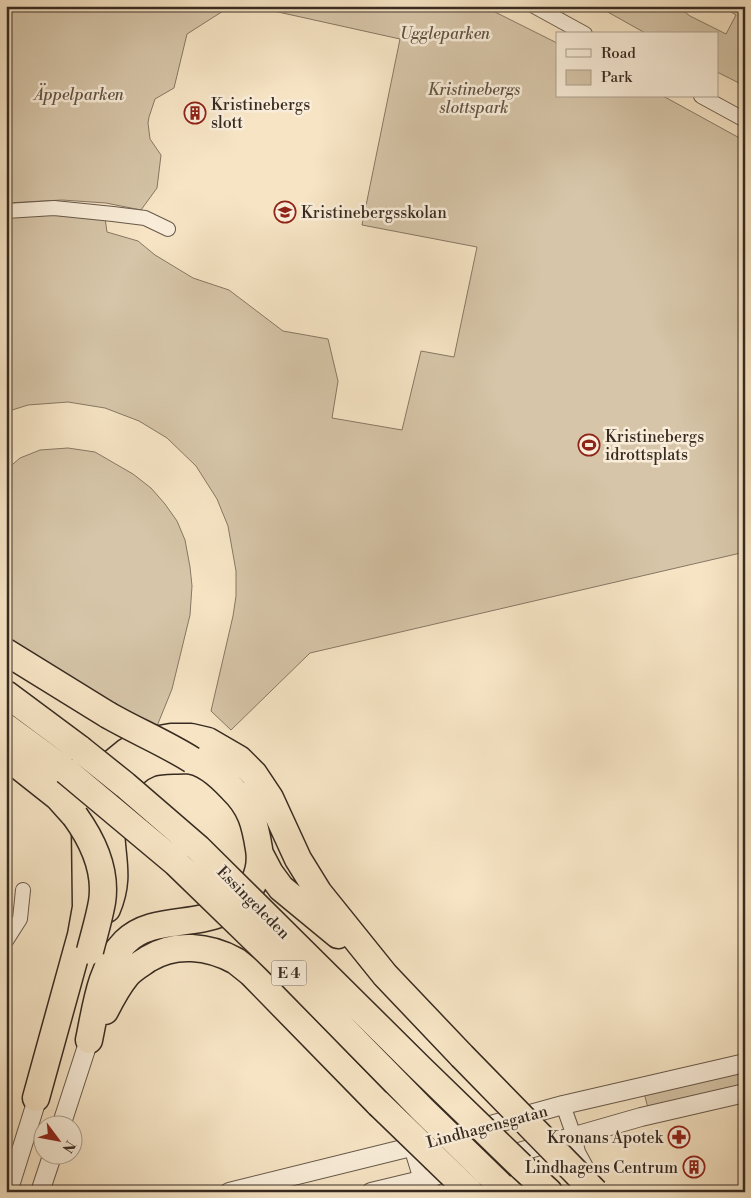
<svg xmlns="http://www.w3.org/2000/svg" width="751" height="1198" font-family="'Libre Bodoni',serif">
  <rect width="100%" height="100%" fill="#f6e4c4"/>
  <filter id="stains"><feTurbulence type="fractalNoise" baseFrequency=".004" numOctaves="4"/><feColorMatrix values="0 0 0 0 .2 0 0 0 0 .09 0 0 0 0 .02 0 0 0 .5 -.17"/></filter>
  <radialGradient id="worn" r=".72"><stop offset=".6" stop-color="#630" stop-opacity="0"/><stop offset="1" stop-color="#630" stop-opacity=".3"/></radialGradient>
  <path fill="#d6c5a8" stroke="#877864" d="M 6,6 L 231,6 L 187,34 L 174,88 L 155,99 L 149,117 L 148,123 L 150,139 L 161,155 L 157,188 L 141,210 L 106,203 L 62,200 L 6,203 Z
    M 251,6 L 483,6 L 557,43 L 557,96 L 663,96 L 745,141 L 745,552 L 310,653 L 231,730 L 211,711 L 233,616 L 236,596 L 236,571 L 228,526 L 217,499 L 196,466 L 167,438 L 139,421 L 105,408 L 68,402 L 28,405 L 6,412 L 6,218 L 48,215 L 105,218 L 107,232 L 138,241 L 155,255 L 193,278 L 229,290 L 283,331 L 328,339 L 338,381 L 332,418 L 402,430 L 421,351 L 454,357 L 477,247 L 362,225 L 400,39 Z
    M 597,6 L 677,6 L 690,16 L 726,34 L 736,15 L 722,6 L 745,6 L 745,86 L 717,72 L 717,34 L 647,34 Z
    M 68,448 L 95,452 L 133,474 L 151,488 L 165,504 L 177,521 L 185,540 L 190,567 L 192,586 L 190,615 L 172,689 L 155,731 L 6,642 L 6,470 L 20,458 L 40,450 Z
    M 745,1070 L 745,1085 L 648,1108 L 644,1093 Z"/>
  <g fill="none" stroke-linecap="round" stroke-linejoin="round">
    <g stroke="#68594a" stroke-width="16">
      <path id="minor" d="M 534,6 L 585,34
        M 701,96 L 745,120
        M 6,211 L 54,208 L 113,214 L 145,218 L 168,229
        M 6,941 L 20,919 L 23,890
        M 563,1105 L 574,1136 L 578,1152 L 591,1176
        M 411,1147 L 421,1180 L 435,1192"/>
    </g>
    <g stroke="#68594a" stroke-width="20">
      <path id="tertiary" d="M 61,1126 L 89,1040
        M 8,1192 L 40,1090
        M 40,1192 L 52,1156
        M 229,1192 L 411,1147 L 563,1105 L 745,1063
        M 371,1192 L 421,1180 L 641,1117 L 745,1093"/>
    </g>
    <g stroke="#382b21" stroke-width="29">
      <path id="motorway" d="M 6,652 L 108,715
        M 6,694 L 80,749
        M 6,727 L 66,771
        M 6,756 L 58,797 L 75,816
        M 260,854 L 270,873 L 281,888 L 338,935
        M 105,1011 C 111,999 118,986 127,975 C 133,968 141,964 148,959 C 175,942 209,946 236,961 C 241,965 246,969 251,973 L 379,1104
        M 89,1040 C 96,1007 100,967 125,942 C 160,907 226,939 254,882 C 259,872 261,861 259,849 C 255,824 251,807 232,789 C 220,776 203,760 185,760 C 174,761 161,760 151,763 C 124,773 111,804 111,830 C 112,861 120,878 107,909
        M 36,1098 L 81,935 L 86,907 L 85,827 L 89,801 L 99,782 L 110,765 L 126,752 L 143,742 L 171,737 L 191,737 L 208,741 L 239,759 L 254,774 L 270,798 L 298,859 L 319,893 L 385,975 L 462,1056
        M 521,1166 L 549,1192"/>
    </g>
    <use href="#minor" stroke="#f9edd9" stroke-width="14"/>
    <use href="#tertiary" stroke="#f9edd9" stroke-width="18"/>
    <use href="#motorway" stroke="#f6e4c4" stroke-width="26"/>
    <g stroke="#382b21" stroke-width="29" stroke-linecap="butt">
      <path id="motorway-bridge" d="M 108,715 C 136,731 165,743 192,760
        M 80,749 L 125,785 L 198,848 L 419,1067 L 521,1166
        M 66,771 L 176,863 L 276,960 L 423,1110 L 501,1186
        M 75,816 C 93,841 107,870 102,902 C 99,919 94,935 90,951
        M 462,1056 L 595,1192
        M 379,1104 L 470,1192"/>
    </g>
    <use href="#motorway-bridge" stroke="#f6e4c4" stroke-width="26"/>
  </g>
  <defs>
    <g id="building-ring" transform="scale(1.125)"><circle r="9.5" fill="#f9edd9" stroke="#8f2418" stroke-width="1.5"/><path d="M-4-6H4V6H1V3H-1V6H-4ZM-2.5-4.3h1.7v1.8h-1.7ZM.8-4.3h1.7v1.8H.8ZM-2.5-1h1.7V.8h-1.7ZM.8-1h1.7V.8H.8Z" fill="#8f2418"/></g>
    <g id="school-ring" transform="scale(1.125)"><circle r="9.5" fill="#f9edd9" stroke="#8f2418" stroke-width="1.5"/><path d="M0-5L7-2L0 1L-7-2ZM-4 1L0 2.5L4 1V4Q0 6-4 4Z" fill="#8f2418"/></g>
    <g id="stadium-ring" transform="scale(1.125)"><circle r="9.5" fill="#f9edd9" stroke="#8f2418" stroke-width="1.5"/><path d="M0-5a6.5 5 0 1 0 0 10a6.5 5 0 1 0 0-10ZM-3.5-1.8h7v3.6h-7Z" fill="#8f2418"/></g>
    <g id="pharmacy-ring" transform="scale(1.125)"><circle r="9.5" fill="#f9edd9" stroke="#8f2418" stroke-width="1.5"/><path d="M-2-6h4v4h4v4h-4v4h-4v-4h-4v-4h4Z" fill="#8f2418"/></g>
  </defs>
  <g fill-rule="evenodd">
    <use href="#building-ring" x="195" y="113"/>
    <use href="#school-ring" x="285" y="212"/>
    <use href="#stadium-ring" x="589" y="445"/>
    <use href="#pharmacy-ring" x="679" y="1137"/>
    <use href="#building-ring" x="694" y="1167"/>
  </g>
  <g text-anchor="middle" stroke-width="5" stroke-linejoin="round" paint-order="stroke">
    <rect fill="#f9edd9" stroke="#726558" stroke-width="1" x="271.5" y="960.5" width="35" height="25" rx="4"/>
    <g font-size="15" font-weight="bold" fill="#382b21">
      <text x="289" y="978">E 4</text>
    </g>
    <g font-size="16" font-style="italic" fill="#605243" stroke="#f9edd9">
      <text x="445" y="39">Uggleparken</text>
      <text x="474" y="95">Kristinebergs<tspan x="474" dy="18">slottspark</tspan></text>
      <text x="79" y="100">Äppelparken</text>
    </g>
    <g font-size="16" fill="#382b21" stroke="#f9edd9" text-anchor="start">
      <text x="211" y="110">Kristinebergs<tspan x="211" dy="18">slott</tspan></text>
      <text x="301" y="218">Kristinebergsskolan</text>
      <text x="605" y="442">Kristinebergs<tspan x="605" dy="18">idrottsplats</tspan></text>
      <text x="663" y="1143" text-anchor="end">Kronans Apotek</text>
      <text x="678" y="1173" text-anchor="end">Lindhagens Centrum</text>
    </g>
    <g font-size="16" fill="#382b21" stroke="#f9edd9">
      <text transform="translate(254 902) rotate(45)" y="6">Essingeleden</text>
      <text transform="translate(487 1126) rotate(-15)" y="6">Lindhagensgatan</text>
    </g>
  </g>
  <rect width="751" height="1198" fill="none" stroke="#f6e4c4" stroke-width="25"/>
  <rect x="8" y="8" width="736" height="1183" fill="none" stroke="#382b21" stroke-width="2.5"/>
  <rect x="12" y="12" width="726" height="1173" fill="none" stroke="#382b21"/>
  <rect x="556" y="32" width="162" height="65" fill="#f9edd9" stroke="#ac9f8f"/>
  <rect x="566" y="49" width="25" height="8" fill="#f9edd9" stroke="#ac9f8f"/>
  <text x="601" y="58" font-size="15" fill="#382b21">Road</text>
  <rect x="566" y="70" width="25" height="15" fill="#d6c5a8" stroke="#ac9f8f"/>
  <text x="601" y="82" font-size="15" fill="#382b21">Park</text>
  <g transform="translate(58 1140) rotate(122)"><circle r="24" fill="#f9edd9" stroke="#ac9f8f"/>
  <path d="M0-4L9 19L0 12L-9 19Z" fill="#8f2418"/>
  <text y="-8" font-size="14" font-weight="bold" text-anchor="middle" fill="#382b21">N</text>
  </g>
  <rect width="100%" height="100%" filter="url(#stains)"/>
  <rect width="100%" height="100%" fill="url(#worn)"/>
</svg>
